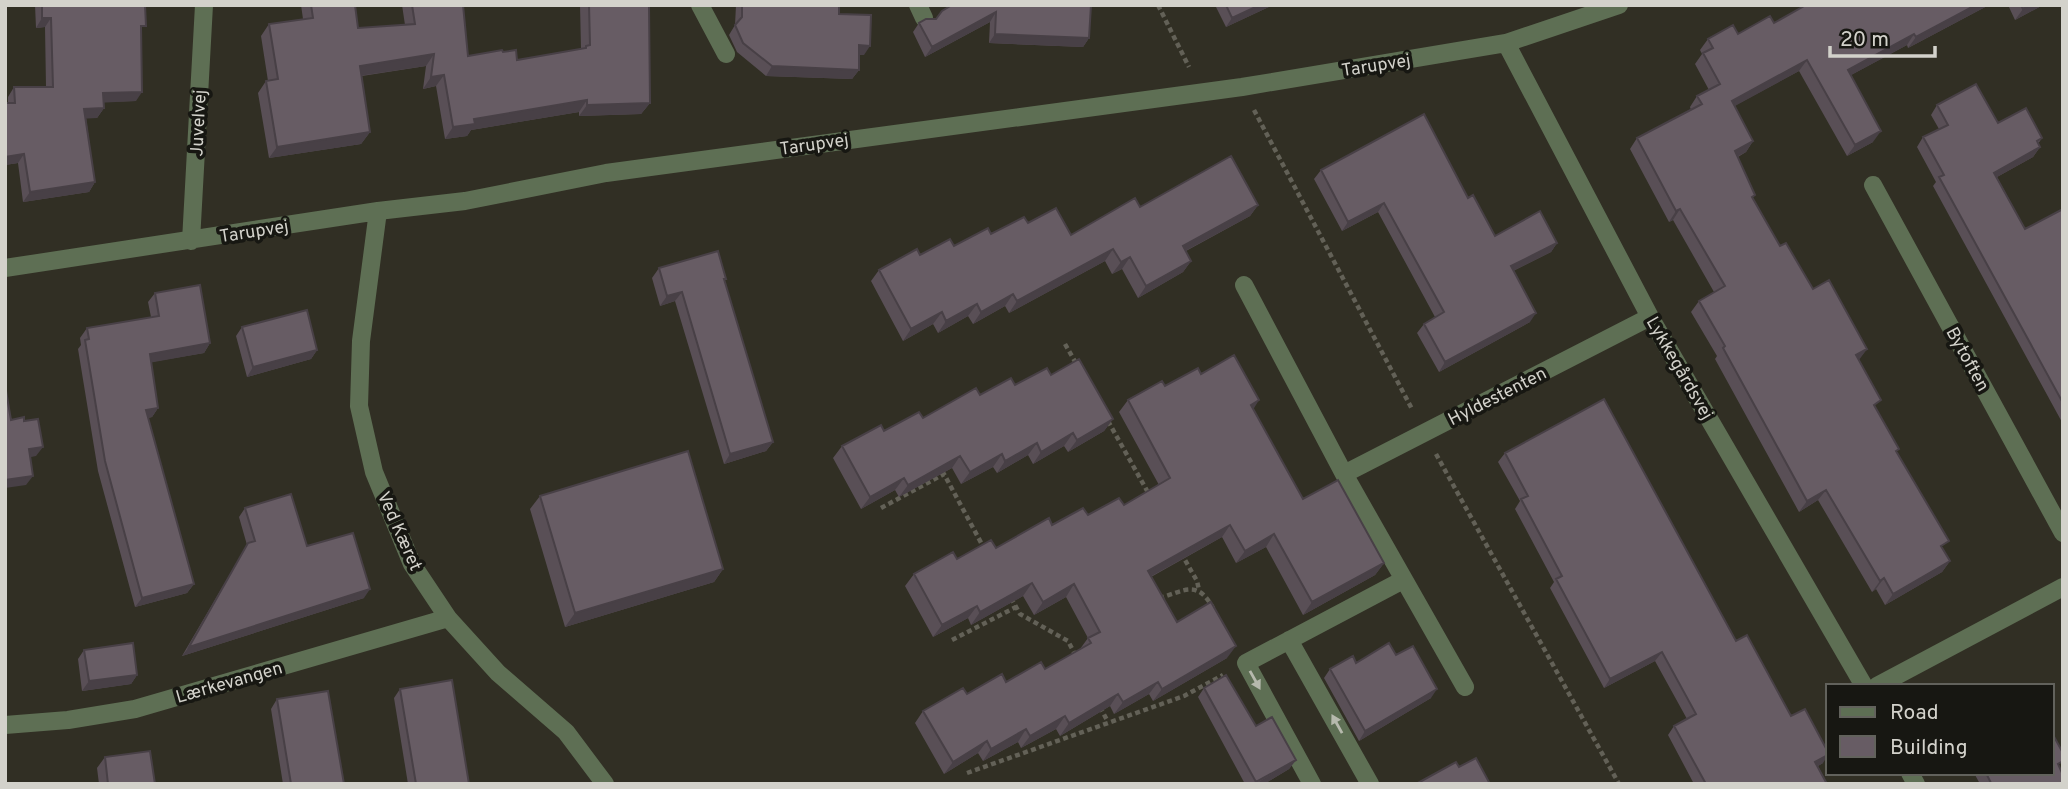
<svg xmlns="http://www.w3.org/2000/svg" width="2068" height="789" font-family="Overpass,sans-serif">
  <rect width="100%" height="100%" fill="#312f24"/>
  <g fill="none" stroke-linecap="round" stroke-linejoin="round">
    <path stroke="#636157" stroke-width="4.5" stroke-dasharray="5 3.5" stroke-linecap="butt" d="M 1158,5 L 1189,67
      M 1254,110 L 1412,409
      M 1065,344 L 1077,365
      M 1108,421 L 1150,496
      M 1436,454 L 1619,784
      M 881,508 L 944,474 L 985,550
      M 1181,553 L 1197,581 L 1199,590
      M 1011,598 L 1020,614 L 1068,641 L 1077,658
      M 1159,598 C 1185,591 1197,579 1213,608
      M 952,640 L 1016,607
      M 1100,707 L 1108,722
      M 967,773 L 1184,696 L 1223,675"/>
    <path stroke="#5e6f54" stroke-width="18" d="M 700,5 L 726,54
      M 918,5 L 924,18
      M 1506,43 L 1650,317 L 1864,686
      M 1873,185 L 2063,533
      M 378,211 L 361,341 L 359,406 L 374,472 L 412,564 L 448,618 L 498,673 L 566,732 L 605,784
      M 191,241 L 204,5
      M 5,268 L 378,211 L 465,201 L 606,173 L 1242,87 L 1506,43 L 1619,5
      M 1244,285 L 1344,474 L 1465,687
      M 1344,474 L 1650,317
      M 1289,640 L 1370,784
      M 1877,686 L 2063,587
      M 5,725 L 68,720 L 135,709 L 448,618
      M 1910,773 L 1916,784
      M 1312,784 L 1246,663 L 1403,580"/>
  </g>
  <path fill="#594f56" d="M 35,5 L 145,5 L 141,33 L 136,101 L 103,102 L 104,108 L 97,118 L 86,118 L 95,182 L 89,192 L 23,202 L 18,163 L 5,165 L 5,103 L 8,103 L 8,97 L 14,87 L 46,87 L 45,27 L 36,28 Z
    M 301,5 L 355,5 L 358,28 L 405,25 L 402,5 L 463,5 L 468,56 L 503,52 L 517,60 L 581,49 L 580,5 L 649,5 L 650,103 L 641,114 L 579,116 L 579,112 L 471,130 L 467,136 L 445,139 L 436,86 L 423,89 L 426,66 L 362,76 L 370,132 L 361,144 L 269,158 L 258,93 L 266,81 L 268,81 L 261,36 L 269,24 L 303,19 Z
    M 736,5 L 839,5 L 839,14 L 864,55 L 859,55 L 859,70 L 852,79 L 766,76 L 737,52 L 729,35 L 735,25 Z
    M 952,5 L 1091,5 L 1089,38 L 1083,47 L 989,43 L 990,22 L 925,57 L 913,32 L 919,23 L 936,19 Z
    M 1215,5 L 1273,5 L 1226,27 Z
    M 1989,5 L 1908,48 L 1907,45 L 1851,75 L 1873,142 L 1847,156 L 1799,71 L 1734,106 L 1753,141 L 1746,152 L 1738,157 L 1753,198 L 1780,246 L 1813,289 L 1867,349 L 1858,360 L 1876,408 L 1943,549 L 1950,561 L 1942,572 L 1885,605 L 1876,589 L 1872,592 L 1818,500 L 1799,512 L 1715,359 L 1717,356 L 1691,312 L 1699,301 L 1714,292 L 1673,220 L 1669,222 L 1630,149 L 1637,138 L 1691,110 L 1690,107 L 1697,96 L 1709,90 L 1695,64 L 1702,54 L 1700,50 L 1708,39 L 1738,34 L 1774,23 Z
    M 2008,5 L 2043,5 L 2015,20 Z
    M 1937,105 L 1998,123 L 2042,138 L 2038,144 L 2040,147 L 2033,157 L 1997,177 L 2025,229 L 2063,209 L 2063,424 L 1933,186 L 1936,182 L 1917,147 L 1923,137 L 1939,129 L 1931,115 Z
    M 1321,170 L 1468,198 L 1495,236 L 1557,243 L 1551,252 L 1513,271 L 1530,322 L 1439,372 L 1417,333 L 1424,324 L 1435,317 L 1378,212 L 1342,231 L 1314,179 Z
    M 1258,205 L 1250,216 L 1186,251 L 1191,261 L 1183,272 L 1138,298 L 1122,269 L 1112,274 L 1105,261 L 1009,313 L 1005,306 L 973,324 L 968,316 L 938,333 L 933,324 L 903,341 L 871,281 L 879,270 L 920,255 L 954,246 L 1028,223 L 1071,235 L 1140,207 Z
    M 659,268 L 726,279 L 724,281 L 773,442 L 766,451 L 724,464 L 675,301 L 660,306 L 652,278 Z
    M 155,293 L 210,343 L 204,353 L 151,362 L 158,408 L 152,417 L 148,418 L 194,584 L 187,593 L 135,607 L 98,471 L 78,349 L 81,345 L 80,338 L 87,328 L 151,317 L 148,302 Z
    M 242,327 L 317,350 L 311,359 L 247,377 L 236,336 Z
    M 1201,374 L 1253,409 L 1303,499 L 1384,563 L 1375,575 L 1303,615 L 1266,547 L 1236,563 L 1222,537 L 1151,577 L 1177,622 L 1227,658 L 1153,701 L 1149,694 L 1114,714 L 1110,706 L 1060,736 L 1056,729 L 1021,748 L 1018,742 L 983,761 L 978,753 L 944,774 L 915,723 L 923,711 L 967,694 L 1045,669 L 1080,649 L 1088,638 L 1066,597 L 1034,615 L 1023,596 L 971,625 L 968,618 L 933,637 L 905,586 L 914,574 L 957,559 L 996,548 L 1052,525 L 1124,505 L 1159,485 L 1119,412 L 1128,400 Z
    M 1051,375 L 1113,419 L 1104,431 L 1068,452 L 1064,446 L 1033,464 L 1028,455 L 997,473 L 993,467 L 961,484 L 952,468 L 899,497 L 895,490 L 861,509 L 833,458 L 842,446 L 923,418 L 980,395 Z
    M 1505,453 L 1736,641 L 1791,716 L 1823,763 L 1818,766 L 1827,784 L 1694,784 L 1668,735 L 1674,726 L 1687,719 L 1655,661 L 1604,688 L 1550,588 L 1554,582 L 1515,509 L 1520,501 L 1498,462 Z
    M 540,496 L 723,569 L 714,582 L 565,627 L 530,509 Z
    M 245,508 L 307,546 L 364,598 L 182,656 L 247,545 L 239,517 Z
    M 84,650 L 137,675 L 131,684 L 82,691 L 78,659 Z
    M 1396,655 L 1431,698 L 1359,741 L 1324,678 L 1330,669 Z
    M 1204,688 L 1256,726 L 1296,760 L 1289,769 L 1264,784 L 1245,784 L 1198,697 Z
    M 400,689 L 469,784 L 408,784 L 394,698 Z
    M 277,699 L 344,784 L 283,784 L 271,709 Z
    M 105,757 L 155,784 L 99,784 L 97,768 Z
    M 2060,769 L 2063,784 L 1980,784 L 1974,773 L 2052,773 Z"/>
  <path fill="#484046" d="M 1260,5 L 1273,5 L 1226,27 L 1232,18 Z
    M 1976,5 L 1989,5 L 1908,48 L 1916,37 Z
    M 2029,5 L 2043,5 L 2015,20 L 2023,9 Z
    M 996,12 L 990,22 L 925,57 L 932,47 Z
    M 42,18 L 51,18 L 45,27 L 36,28 Z
    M 995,34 L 1089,38 L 1083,47 L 989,43 Z
    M 1914,34 L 1907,45 L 1840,81 L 1848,70 Z
    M 859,45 L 870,46 L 864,55 L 853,55 Z
    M 434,54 L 426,66 L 352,77 L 360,66 Z
    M 1807,60 L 1799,71 L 1724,112 L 1732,101 Z
    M 772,66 L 859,70 L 852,79 L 766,76 Z
    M 444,75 L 436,86 L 423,89 L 431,77 Z
    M 142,92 L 136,101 L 96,103 L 103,93 Z
    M 587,100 L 579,112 L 471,130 L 467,136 L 445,139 L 453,127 L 474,119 Z
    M 650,103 L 641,114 L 579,116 L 587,105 Z
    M 104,108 L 97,118 L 78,119 L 84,109 Z
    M 1881,131 L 1873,142 L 1847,156 L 1855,145 Z
    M 370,132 L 361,144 L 269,158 L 277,147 Z
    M 1753,141 L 1746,152 L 1727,162 L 1735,151 Z
    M 2040,147 L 2033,157 L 1988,182 L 1994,173 Z
    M 24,154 L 18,163 L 5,165 L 5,157 Z
    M 95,182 L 89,192 L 23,202 L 30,192 Z
    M 1384,203 L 1378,212 L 1342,231 L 1348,222 Z
    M 1258,205 L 1250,216 L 1174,257 L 1183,246 Z
    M 1680,209 L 1673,220 L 1669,222 L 1676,211 Z
    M 1557,243 L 1551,252 L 1505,275 L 1511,266 Z
    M 1113,249 L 1105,261 L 1009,313 L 1017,301 Z
    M 1130,257 L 1122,269 L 1112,274 L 1121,262 Z
    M 1191,261 L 1183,272 L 1138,298 L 1146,286 Z
    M 682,292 L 675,301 L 660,306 L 667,296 Z
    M 1013,294 L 1005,306 L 973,324 L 981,312 Z
    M 977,304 L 968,316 L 938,333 L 946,321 Z
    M 942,312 L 933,324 L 903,341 L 911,329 Z
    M 1536,313 L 1530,322 L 1439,372 L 1445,362 Z
    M 210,343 L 204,353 L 143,364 L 150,354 Z
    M 1867,349 L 1859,360 L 1848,366 L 1856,355 Z
    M 317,350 L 311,359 L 247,377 L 253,367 Z
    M 1259,400 L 1251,413 L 1251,405 Z
    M 158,408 L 152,417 L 140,420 L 146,410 Z
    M 1113,419 L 1104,431 L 1068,452 L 1077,440 Z
    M 1073,433 L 1064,446 L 1033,464 L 1041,452 Z
    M 773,442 L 766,451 L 724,464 L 730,454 Z
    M 1037,443 L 1028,455 L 997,473 L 1005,461 Z
    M 43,447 L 36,456 L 22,459 L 29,449 Z
    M 1002,454 L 993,467 L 961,484 L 970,472 Z
    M 960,456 L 952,468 L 899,497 L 908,485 Z
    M 33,476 L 26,485 L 5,488 L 5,480 Z
    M 904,478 L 895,490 L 861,509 L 870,497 Z
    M 1826,490 L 1818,500 L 1799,512 L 1807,501 Z
    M 1230,525 L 1222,537 L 1139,583 L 1148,571 Z
    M 1274,534 L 1266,547 L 1236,563 L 1245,551 Z
    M 1950,561 L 1942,572 L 1885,605 L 1893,594 Z
    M 1384,563 L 1375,575 L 1303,615 L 1312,602 Z
    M 723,569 L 714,582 L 565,627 L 575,613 Z
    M 1884,578 L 1876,589 L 1872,592 L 1880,581 Z
    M 1032,583 L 1023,596 L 971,625 L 980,612 Z
    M 194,584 L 187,593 L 135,607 L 142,598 Z
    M 1074,584 L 1066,597 L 1034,615 L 1043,602 Z
    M 370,589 L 364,598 L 182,656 L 189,647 Z
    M 977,606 L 968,618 L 933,637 L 942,625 Z
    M 1236,646 L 1227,658 L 1153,701 L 1162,689 Z
    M 1662,652 L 1655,661 L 1604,688 L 1610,679 Z
    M 137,675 L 131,684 L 82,691 L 89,681 Z
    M 1158,682 L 1149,694 L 1114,714 L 1123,702 Z
    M 1437,689 L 1431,698 L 1359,741 L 1365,731 Z
    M 1118,694 L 1110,706 L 1060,736 L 1069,723 Z
    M 1065,716 L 1056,729 L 1021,748 L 1030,736 Z
    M 1026,729 L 1018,742 L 983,761 L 991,749 Z
    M 987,741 L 978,753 L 944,774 L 953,762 Z
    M 1828,755 L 1823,763 L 1809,771 L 1815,762 Z
    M 1296,760 L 1289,769 L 1264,784 L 1255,784 Z"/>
  <path fill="#675c64" stroke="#484046" stroke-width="2" d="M 42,5 L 145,5 L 146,26 L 141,26 L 142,92 L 103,93 L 104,108 L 84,109 L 95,182 L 30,192 L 24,154 L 5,157 L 5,103 L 15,103 L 14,87 L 53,87 L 51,18 L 42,18 Z
    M 311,5 L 355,5 L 358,28 L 415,24 L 412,5 L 463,5 L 468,56 L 502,50 L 503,52 L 516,50 L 517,60 L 586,48 L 586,46 L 590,45 L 589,5 L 649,5 L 650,103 L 587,105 L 587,100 L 474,119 L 475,124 L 453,127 L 444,75 L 431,77 L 434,54 L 360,66 L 370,132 L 277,147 L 266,81 L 278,79 L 269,24 L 313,18 Z
    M 742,5 L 839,5 L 839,14 L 871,15 L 870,46 L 859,45 L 859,70 L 772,66 L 743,43 L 735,25 L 742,17 Z
    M 952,5 L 1091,5 L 1089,38 L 995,34 L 996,12 L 932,47 L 919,23 L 926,19 L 936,19 L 942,11 Z
    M 1226,5 L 1260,5 L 1232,18 Z
    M 1806,5 L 1976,5 L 1916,37 L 1914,34 L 1848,70 L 1881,131 L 1855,145 L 1807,60 L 1732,101 L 1753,141 L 1735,151 L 1755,195 L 1752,197 L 1780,246 L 1786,243 L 1813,289 L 1829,280 L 1867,349 L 1856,355 L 1881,400 L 1874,405 L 1899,449 L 1896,451 L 1949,541 L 1941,546 L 1950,561 L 1893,594 L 1884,578 L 1880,581 L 1826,490 L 1807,501 L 1723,348 L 1725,346 L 1699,301 L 1725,286 L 1680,209 L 1676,211 L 1637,138 L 1702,104 L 1697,96 L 1720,84 L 1703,53 L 1713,48 L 1708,39 L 1733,25 L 1738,34 L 1770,16 L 1774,23 Z
    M 2021,5 L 2029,5 L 2023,9 Z
    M 1976,84 L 1998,123 L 2026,108 L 2042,138 L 2037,141 L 2040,147 L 1994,173 L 2025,229 L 2063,209 L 2063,403 L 1939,177 L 1944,175 L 1923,137 L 1948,125 L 1937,105 Z
    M 1424,114 L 1468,198 L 1473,195 L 1495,236 L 1540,211 L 1557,243 L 1511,266 L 1536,313 L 1445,362 L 1424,324 L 1444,312 L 1384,203 L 1348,222 L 1321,170 Z
    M 1231,156 L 1258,205 L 1183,246 L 1191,261 L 1146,286 L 1130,257 L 1121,262 L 1113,249 L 1017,301 L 1013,294 L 981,312 L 977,304 L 946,321 L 942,312 L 911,329 L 879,270 L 917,249 L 920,255 L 950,239 L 954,246 L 988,228 L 991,234 L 1024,217 L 1028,223 L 1056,208 L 1071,235 L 1135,198 L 1140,207 Z
    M 718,251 L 726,279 L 724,279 L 773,442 L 730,454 L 682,292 L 667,296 L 659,268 Z
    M 200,285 L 210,343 L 150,354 L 158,408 L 146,410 L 194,584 L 142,598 L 105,461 L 85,340 L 89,339 L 87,328 L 159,316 L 155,293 Z
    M 307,310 L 317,350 L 253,367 L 242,327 Z
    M 1234,355 L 1259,400 L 1251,405 L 1303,499 L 1338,480 L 1384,563 L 1312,602 L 1274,534 L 1245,551 L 1230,525 L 1148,571 L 1177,622 L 1211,602 L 1236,646 L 1162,689 L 1158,682 L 1123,702 L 1118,694 L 1069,723 L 1065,716 L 1030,736 L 1026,729 L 991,749 L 987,741 L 953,762 L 923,711 L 963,688 L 967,694 L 1002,674 L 1006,682 L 1041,662 L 1045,669 L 1091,643 L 1088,638 L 1100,632 L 1074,584 L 1043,602 L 1032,583 L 980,612 L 977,606 L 942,625 L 914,574 L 953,552 L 957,559 L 991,540 L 996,548 L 1049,518 L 1052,525 L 1083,508 L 1088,515 L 1119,498 L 1124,505 L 1170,478 L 1128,400 L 1162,381 L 1165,386 L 1198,368 L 1201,374 Z
    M 1079,359 L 1113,419 L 1077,440 L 1073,433 L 1041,452 L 1037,443 L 1005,461 L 1002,454 L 970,472 L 960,456 L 908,485 L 904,478 L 870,497 L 842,446 L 881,425 L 884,431 L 919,412 L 923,418 L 976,388 L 980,395 L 1011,378 L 1015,385 L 1047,368 L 1051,375 Z
    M 5,385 L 11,420 L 24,417 L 24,421 L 38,419 L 43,447 L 29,449 L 33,476 L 5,480 Z
    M 1604,399 L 1736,641 L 1747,635 L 1791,716 L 1805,709 L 1828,752 L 1828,755 L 1815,762 L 1827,784 L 1706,784 L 1674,726 L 1696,714 L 1662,652 L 1610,679 L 1556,579 L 1562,576 L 1521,499 L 1528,496 L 1505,453 Z
    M 688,451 L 723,569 L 575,613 L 540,496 Z
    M 291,494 L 307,546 L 353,533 L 370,589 L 189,647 L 248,543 L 255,541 L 245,508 Z
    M 133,643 L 137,675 L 89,681 L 84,650 Z
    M 1389,643 L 1396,655 L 1413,646 L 1437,689 L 1365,731 L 1330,669 L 1353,656 L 1356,663 Z
    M 1226,675 L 1256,726 L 1272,717 L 1296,760 L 1256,782 L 1204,688 Z
    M 452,680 L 469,784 L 416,784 L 400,689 Z
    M 328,691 L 344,784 L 291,784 L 277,699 Z
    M 2052,733 L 2063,753 L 2063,761 L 2058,764 L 2063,775 L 2063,784 L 1990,784 L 1991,783 L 1986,773 L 2052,773 Z
    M 150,751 L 155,784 L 108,784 L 105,757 Z
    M 1476,758 L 1490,784 L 1416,784 L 1456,762 L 1459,767 Z"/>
  <defs><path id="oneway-solid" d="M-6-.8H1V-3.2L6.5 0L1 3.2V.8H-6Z" transform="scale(1.75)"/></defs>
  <g fill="#b6b9ad">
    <use href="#oneway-solid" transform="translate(1255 680) rotate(61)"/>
    <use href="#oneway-solid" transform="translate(1337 724) rotate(-119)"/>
  </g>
  <g text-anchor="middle" stroke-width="7" stroke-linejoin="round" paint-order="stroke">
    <g font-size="18" fill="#d3d2cb" stroke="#171712">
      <text transform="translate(1376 65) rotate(-9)" y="6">Tarupvej</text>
      <text transform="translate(198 123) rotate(-87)" y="6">Juvelvej</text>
      <text transform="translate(814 144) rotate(-8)" y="6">Tarupvej</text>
      <text transform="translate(254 231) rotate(-9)" y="6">Tarupvej</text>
      <text transform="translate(1968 359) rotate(61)" y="6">Bytoften</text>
      <text transform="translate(1680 368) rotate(60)" y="6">Lykkegårdsvej</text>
      <text transform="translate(1497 396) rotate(-27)" y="6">Hyldestenten</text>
      <text transform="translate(400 531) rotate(66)" y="6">Ved Kæret</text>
      <text transform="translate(229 682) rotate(-16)" y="6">Lærkevangen</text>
    </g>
  </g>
  <rect width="2068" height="789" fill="none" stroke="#d3d2cb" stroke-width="14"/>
  <rect x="1826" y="684" width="228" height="91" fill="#171712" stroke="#62625c" stroke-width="2"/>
  <rect x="1840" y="707" width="35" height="10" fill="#5e6f54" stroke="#62625c" stroke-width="2"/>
  <text x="1890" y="719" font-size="21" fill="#d3d2cb">Road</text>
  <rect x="1840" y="736" width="35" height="21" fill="#675c64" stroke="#62625c" stroke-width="2"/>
  <text x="1890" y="754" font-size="21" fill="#d3d2cb">Building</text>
  <path d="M1830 46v10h105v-10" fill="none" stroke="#d3d2cb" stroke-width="3.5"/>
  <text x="1840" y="46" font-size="21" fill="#d3d2cb" stroke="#171712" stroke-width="5" paint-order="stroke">20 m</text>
</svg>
